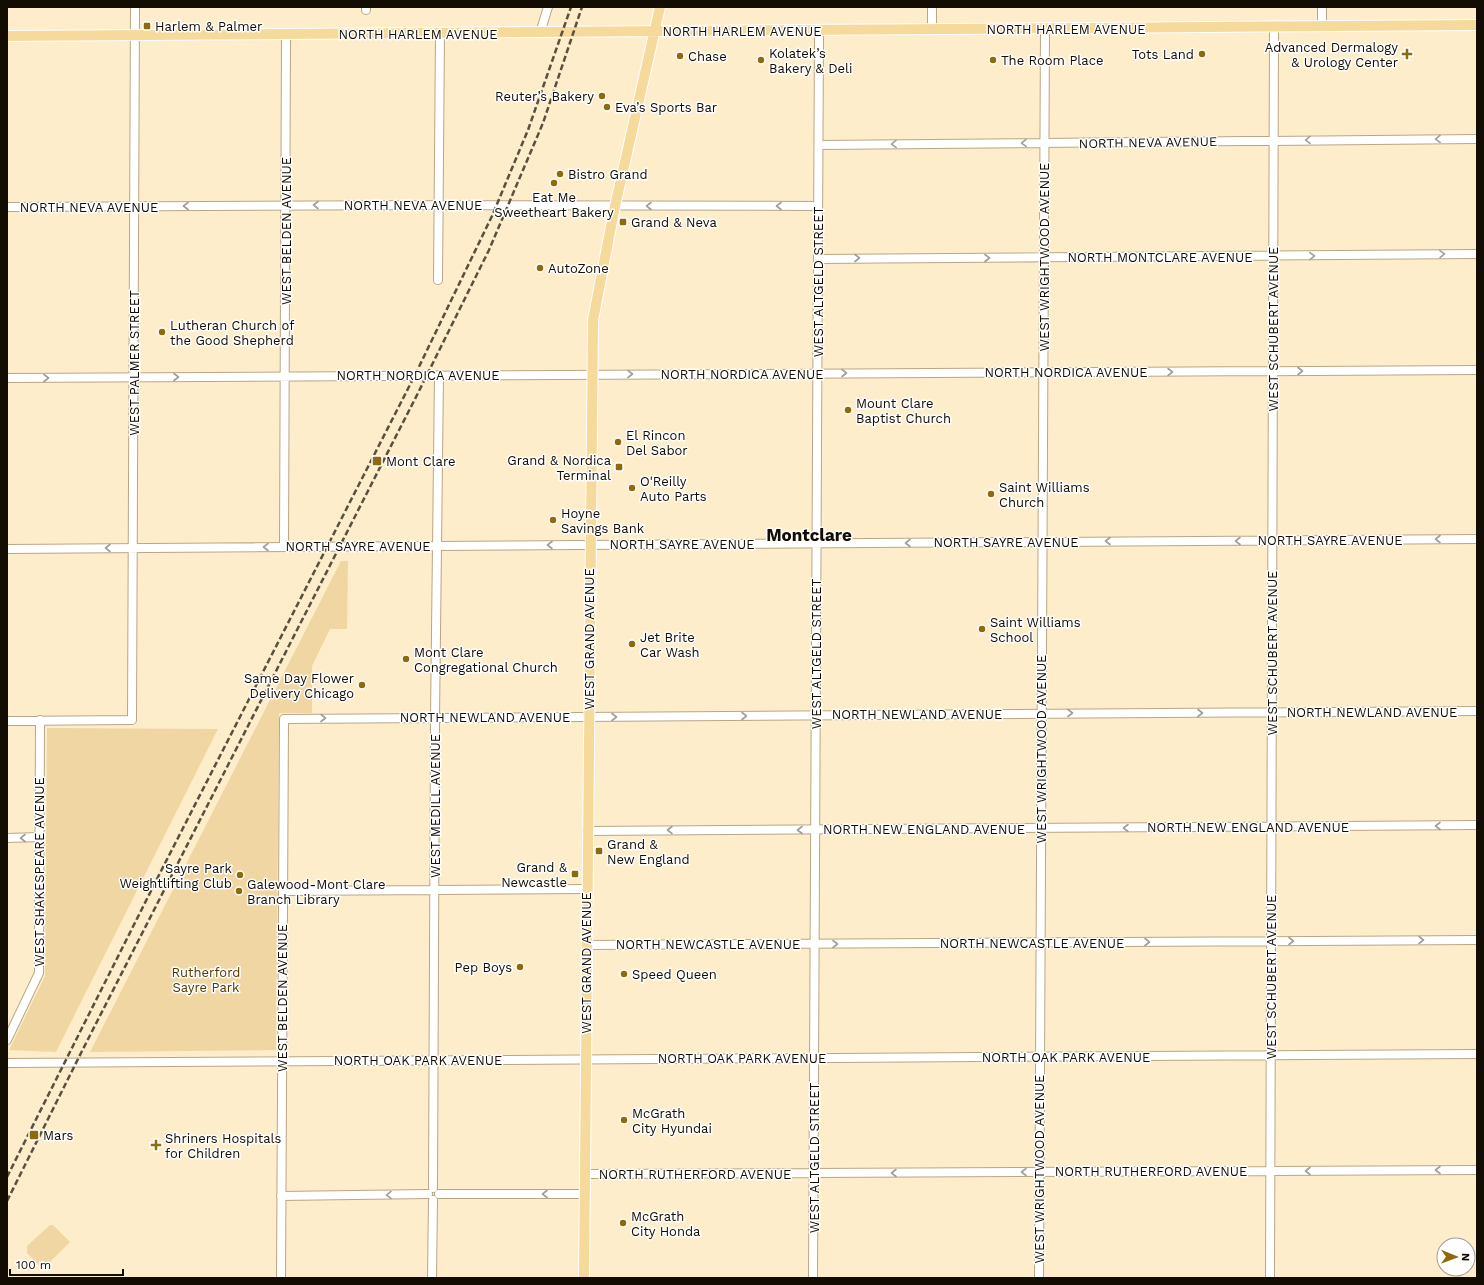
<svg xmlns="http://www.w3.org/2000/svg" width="1484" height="1285" font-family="'Work Sans',sans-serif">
  <rect width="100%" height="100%" fill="#feedca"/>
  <path fill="#efd6a2" d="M 341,561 L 348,561 L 347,629 L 330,629 L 312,666 L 312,713 L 279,713 L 276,1050 L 90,1052 Z
    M 47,728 L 218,729 L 56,1052 L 9,1050 L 45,976 Z
    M 50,1225 L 53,1225 L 70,1242 L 46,1266 L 40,1266 L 27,1253 L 27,1246 Z"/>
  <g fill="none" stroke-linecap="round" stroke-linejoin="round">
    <g stroke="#b8a786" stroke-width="10">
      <path id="minor" d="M 366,7 L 366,10
        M 932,7 L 932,30
        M 1322,7 L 1322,27
        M 540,33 L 548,7
        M 819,145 L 1477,139
        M 7,207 L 439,205 L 818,206
        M 818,259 L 1477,254
        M 438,280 L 440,33
        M 7,378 L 1477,370
        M 284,547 L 286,34
        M 7,549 L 1477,539
        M 7,721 L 132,720 L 135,7
        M 587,831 L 1477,825
        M 7,838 L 39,837
        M 283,891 L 587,889
        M 586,945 L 1477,940
        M 7,1040 L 39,973 L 40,720
        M 7,1063 L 1477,1054
        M 585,1174 L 1477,1170
        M 433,1188 L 435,718 L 439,375
        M 439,1194 L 584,1194
        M 281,1196 L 428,1194
        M 281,1278 L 284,719 L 1477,711
        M 432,1278 L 433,1200
        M 813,1278 L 819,31
        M 1039,1278 L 1045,29
        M 1270,1278 L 1274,27"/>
    </g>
    <g stroke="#fff" stroke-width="12">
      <path id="major" d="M 7,36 L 1477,25
        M 584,1278 L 593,320 L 615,206 L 660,7"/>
    </g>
    <use href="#minor" stroke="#fff" stroke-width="8"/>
    <use href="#major" stroke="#f5da9c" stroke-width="10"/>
    <path stroke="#59503f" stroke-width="2.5" stroke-dasharray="6 3" stroke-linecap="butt" d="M 7,1177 L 159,875 L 415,375 L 492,216 L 528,130 L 571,7
      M 7,1201 L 82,1051 L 418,393 L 489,250 L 543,123 L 582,7"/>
  </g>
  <defs><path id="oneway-chevron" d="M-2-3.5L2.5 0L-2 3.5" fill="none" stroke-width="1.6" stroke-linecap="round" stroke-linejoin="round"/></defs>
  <g stroke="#a09e9a">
    <use href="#oneway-chevron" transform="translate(1438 139) rotate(179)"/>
    <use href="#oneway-chevron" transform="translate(1308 140) rotate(179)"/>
    <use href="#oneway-chevron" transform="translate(1024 143) rotate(179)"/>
    <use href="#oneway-chevron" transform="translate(894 144) rotate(179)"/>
    <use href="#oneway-chevron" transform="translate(316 205) rotate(180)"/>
    <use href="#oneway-chevron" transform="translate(186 206) rotate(180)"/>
    <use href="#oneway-chevron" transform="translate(649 206) rotate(180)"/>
    <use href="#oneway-chevron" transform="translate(779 206) rotate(180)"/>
    <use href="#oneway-chevron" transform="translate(1442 254) rotate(-1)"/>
    <use href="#oneway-chevron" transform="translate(1312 256) rotate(-1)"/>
    <use href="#oneway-chevron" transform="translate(857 258)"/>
    <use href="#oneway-chevron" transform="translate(987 258)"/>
    <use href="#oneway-chevron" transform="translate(1300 371)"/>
    <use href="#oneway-chevron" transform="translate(1170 372)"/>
    <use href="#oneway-chevron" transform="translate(844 373)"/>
    <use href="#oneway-chevron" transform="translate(630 374)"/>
    <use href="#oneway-chevron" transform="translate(176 377)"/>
    <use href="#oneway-chevron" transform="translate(46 378)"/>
    <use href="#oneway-chevron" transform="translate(1438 539) rotate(180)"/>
    <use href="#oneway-chevron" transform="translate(1108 541) rotate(180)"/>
    <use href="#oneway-chevron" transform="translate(1238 541) rotate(180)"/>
    <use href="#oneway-chevron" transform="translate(908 543) rotate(180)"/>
    <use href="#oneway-chevron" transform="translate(550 545) rotate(180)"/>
    <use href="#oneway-chevron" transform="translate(266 547) rotate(180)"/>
    <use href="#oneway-chevron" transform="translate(108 548) rotate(180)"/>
    <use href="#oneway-chevron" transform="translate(1070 713)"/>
    <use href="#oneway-chevron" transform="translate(1200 713)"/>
    <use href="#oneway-chevron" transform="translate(744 716)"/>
    <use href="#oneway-chevron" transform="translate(614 717)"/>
    <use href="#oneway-chevron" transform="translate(323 718)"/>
    <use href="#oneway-chevron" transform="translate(1438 826) rotate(180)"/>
    <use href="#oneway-chevron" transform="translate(1126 828) rotate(180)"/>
    <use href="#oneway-chevron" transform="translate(670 830) rotate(180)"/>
    <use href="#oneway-chevron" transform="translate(800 830) rotate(180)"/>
    <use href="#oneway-chevron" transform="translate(23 838) rotate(180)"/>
    <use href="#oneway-chevron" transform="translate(1421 940)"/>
    <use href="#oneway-chevron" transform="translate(1291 941)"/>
    <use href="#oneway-chevron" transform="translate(1147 942)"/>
    <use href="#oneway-chevron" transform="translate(835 944)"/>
    <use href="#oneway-chevron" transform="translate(1438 1170) rotate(180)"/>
    <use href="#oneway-chevron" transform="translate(1308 1171) rotate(180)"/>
    <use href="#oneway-chevron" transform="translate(1024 1172) rotate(180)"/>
    <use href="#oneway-chevron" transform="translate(894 1173) rotate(180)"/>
    <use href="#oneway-chevron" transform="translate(545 1194) rotate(-180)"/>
    <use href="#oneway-chevron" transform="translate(389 1195) rotate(179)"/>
  </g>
  <g fill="#8e6a0d" stroke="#fff" stroke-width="1.5">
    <rect x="143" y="22" width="8" height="8" rx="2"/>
    <circle cx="1202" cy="54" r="4"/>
    <path d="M1405 48h4v4h4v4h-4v4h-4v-4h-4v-4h4z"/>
    <circle cx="680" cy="56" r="4"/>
    <circle cx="761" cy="60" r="4"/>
    <circle cx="993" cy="60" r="4"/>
    <circle cx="602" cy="96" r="4"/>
    <circle cx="607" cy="107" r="4"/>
    <circle cx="560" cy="174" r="4"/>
    <circle cx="554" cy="183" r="4"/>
    <rect x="619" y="218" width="8" height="8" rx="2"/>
    <circle cx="540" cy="268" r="4"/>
    <circle cx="162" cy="332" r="4"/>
    <circle cx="848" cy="410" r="4"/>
    <circle cx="618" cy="442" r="4"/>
    <rect x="372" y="456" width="10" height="10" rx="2"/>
    <rect x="615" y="463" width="8" height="8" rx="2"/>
    <circle cx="632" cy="488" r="4"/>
    <circle cx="991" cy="494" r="4"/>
    <circle cx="553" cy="520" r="4"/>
    <circle cx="982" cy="629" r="4"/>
    <circle cx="632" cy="644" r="4"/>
    <circle cx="406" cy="659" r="4"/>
    <circle cx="362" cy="685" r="4"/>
    <rect x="595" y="847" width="8" height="8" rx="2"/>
    <rect x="571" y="870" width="8" height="8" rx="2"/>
    <circle cx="240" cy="875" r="4"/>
    <circle cx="239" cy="891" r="4"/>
    <circle cx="520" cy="967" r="4"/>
    <circle cx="624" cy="974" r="4"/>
    <circle cx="624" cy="1120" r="4"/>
    <rect x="29" y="1130" width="10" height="10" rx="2"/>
    <path d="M154 1139h4v4h4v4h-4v4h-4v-4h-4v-4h4z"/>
    <circle cx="623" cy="1223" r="4"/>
  </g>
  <g text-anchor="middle" stroke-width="3" stroke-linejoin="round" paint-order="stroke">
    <g font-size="13" fill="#120c02" stroke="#fff" text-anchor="start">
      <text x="155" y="31">Harlem &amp; Palmer</text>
      <text x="1398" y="52" text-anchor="end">Advanced Dermalogy<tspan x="1398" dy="15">&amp; Urology Center</tspan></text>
      <text x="769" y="58">Kolatek’s<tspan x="769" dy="15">Bakery &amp; Deli</tspan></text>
      <text x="1194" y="59" text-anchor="end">Tots Land</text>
      <text x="688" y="61">Chase</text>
      <text x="1001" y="65">The Room Place</text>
      <text x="594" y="101" text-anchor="end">Reuter’s Bakery</text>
      <text x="615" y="112">Eva’s Sports Bar</text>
      <text x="568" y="179">Bistro Grand</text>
      <text x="554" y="202" text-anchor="middle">Eat Me<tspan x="554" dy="15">Sweetheart Bakery</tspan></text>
      <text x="631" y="227">Grand &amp; Neva</text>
      <text x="548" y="273">AutoZone</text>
      <text x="170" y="330">Lutheran Church of<tspan x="170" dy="15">the Good Shepherd</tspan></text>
      <text x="856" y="408">Mount Clare<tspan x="856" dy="15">Baptist Church</tspan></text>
      <text x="626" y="440">El Rincon<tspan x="626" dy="15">Del Sabor</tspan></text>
      <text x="611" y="465" text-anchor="end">Grand &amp; Nordica<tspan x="611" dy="15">Terminal</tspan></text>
      <text x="386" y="466">Mont Clare</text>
      <text x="640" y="486">O'Reilly<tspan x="640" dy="15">Auto Parts</tspan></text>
      <text x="999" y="492">Saint Williams<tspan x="999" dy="15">Church</tspan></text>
      <text x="561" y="518">Hoyne<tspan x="561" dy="15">Savings Bank</tspan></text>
      <text x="990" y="627">Saint Williams<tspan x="990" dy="15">School</tspan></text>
      <text x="640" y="642">Jet Brite<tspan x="640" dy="15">Car Wash</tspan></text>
      <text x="414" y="657">Mont Clare<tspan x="414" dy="15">Congregational Church</tspan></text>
      <text x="354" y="683" text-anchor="end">Same Day Flower<tspan x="354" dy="15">Delivery Chicago</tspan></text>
      <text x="607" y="849">Grand &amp;<tspan x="607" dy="15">New England</tspan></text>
      <text x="567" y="872" text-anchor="end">Grand &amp;<tspan x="567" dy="15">Newcastle</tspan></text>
      <text x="232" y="873" text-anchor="end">Sayre Park<tspan x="232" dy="15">Weightlifting Club</tspan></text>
      <text x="247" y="889">Galewood-Mont Clare<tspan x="247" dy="15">Branch Library</tspan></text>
      <text x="512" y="972" text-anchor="end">Pep Boys</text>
      <text x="632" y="979">Speed Queen</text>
      <text x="632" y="1118">McGrath<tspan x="632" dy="15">City Hyundai</tspan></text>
      <text x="43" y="1140">Mars</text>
      <text x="165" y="1143">Shriners Hospitals<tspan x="165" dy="15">for Children</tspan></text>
      <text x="631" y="1221">McGrath<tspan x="631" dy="15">City Honda</tspan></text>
    </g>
    <g font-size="13" fill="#120c02" stroke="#fff">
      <text x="1066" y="34">NORTH HARLEM AVENUE</text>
      <text x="742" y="36">NORTH HARLEM AVENUE</text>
      <text x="418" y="39">NORTH HARLEM AVENUE</text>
      <text transform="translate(1148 142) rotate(-1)" y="5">NORTH NEVA AVENUE</text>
      <text x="413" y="210">NORTH NEVA AVENUE</text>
      <text x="89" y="212">NORTH NEVA AVENUE</text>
      <text transform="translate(286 231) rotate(-90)" y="5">WEST BELDEN AVENUE</text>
      <text transform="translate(1044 257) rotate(-90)" y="5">WEST WRIGHTWOOD AVENUE</text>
      <text x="1160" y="262">NORTH MONTCLARE AVENUE</text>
      <text transform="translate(818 282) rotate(-90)" y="5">WEST ALTGELD STREET</text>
      <text transform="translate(1273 329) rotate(-90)" y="5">WEST SCHUBERT AVENUE</text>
      <text transform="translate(134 363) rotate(-90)" y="5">WEST PALMER STREET</text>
      <text x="1066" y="377">NORTH NORDICA AVENUE</text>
      <text x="742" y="379">NORTH NORDICA AVENUE</text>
      <text x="418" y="380">NORTH NORDICA AVENUE</text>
      <text x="1330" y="545">NORTH SAYRE AVENUE</text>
      <text x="1006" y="547">NORTH SAYRE AVENUE</text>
      <text x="682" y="549">NORTH SAYRE AVENUE</text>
      <text x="358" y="551">NORTH SAYRE AVENUE</text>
      <text transform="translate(589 639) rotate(-90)" y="5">WEST GRAND AVENUE</text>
      <text transform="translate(1272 653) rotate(-90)" y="5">WEST SCHUBERT AVENUE</text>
      <text transform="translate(816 654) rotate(-90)" y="5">WEST ALTGELD STREET</text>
      <text x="1372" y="717">NORTH NEWLAND AVENUE</text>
      <text x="917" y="719">NORTH NEWLAND AVENUE</text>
      <text x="485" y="722">NORTH NEWLAND AVENUE</text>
      <text transform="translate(1041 749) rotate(-90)" y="5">WEST WRIGHTWOOD AVENUE</text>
      <text transform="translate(435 806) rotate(-90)" y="5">WEST MEDILL AVENUE</text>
      <text x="1248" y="832">NORTH NEW ENGLAND AVENUE</text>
      <text x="924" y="834">NORTH NEW ENGLAND AVENUE</text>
      <text transform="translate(39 872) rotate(-90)" y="5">WEST SHAKESPEARE AVENUE</text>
      <text x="1032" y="948">NORTH NEWCASTLE AVENUE</text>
      <text x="708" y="949">NORTH NEWCASTLE AVENUE</text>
      <text transform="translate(586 963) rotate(-90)" y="5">WEST GRAND AVENUE</text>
      <text transform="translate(1271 977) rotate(-90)" y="5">WEST SCHUBERT AVENUE</text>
      <text transform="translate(282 998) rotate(-90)" y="5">WEST BELDEN AVENUE</text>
      <text x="1066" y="1062">NORTH OAK PARK AVENUE</text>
      <text x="742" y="1063">NORTH OAK PARK AVENUE</text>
      <text x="418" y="1065">NORTH OAK PARK AVENUE</text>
      <text transform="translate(814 1158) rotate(-90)" y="5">WEST ALTGELD STREET</text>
      <text transform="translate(1039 1169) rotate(-90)" y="5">WEST WRIGHTWOOD AVENUE</text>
      <text x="1151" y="1176">NORTH RUTHERFORD AVENUE</text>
      <text x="695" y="1179">NORTH RUTHERFORD AVENUE</text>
    </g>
    <g font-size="13" fill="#4f3a01" stroke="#fff">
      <text x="206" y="977">Rutherford<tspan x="206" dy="15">Sayre Park</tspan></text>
    </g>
    <g font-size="17" font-weight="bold" fill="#120c02" stroke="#fff">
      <text x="809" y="541">Montclare</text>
    </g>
  </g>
  <rect width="1484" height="1285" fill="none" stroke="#120c02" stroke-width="16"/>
  <g transform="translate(1456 1257) rotate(91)"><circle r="19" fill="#ffffff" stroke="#a09e9a"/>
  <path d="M0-3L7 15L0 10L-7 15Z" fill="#8e6a0d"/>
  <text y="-6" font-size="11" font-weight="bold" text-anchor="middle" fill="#120c02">N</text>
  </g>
  <path d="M10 1269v6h113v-6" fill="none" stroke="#120c02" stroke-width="2"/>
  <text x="16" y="1269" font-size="12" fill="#120c02" stroke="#ffffff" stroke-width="3" paint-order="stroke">100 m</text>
</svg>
